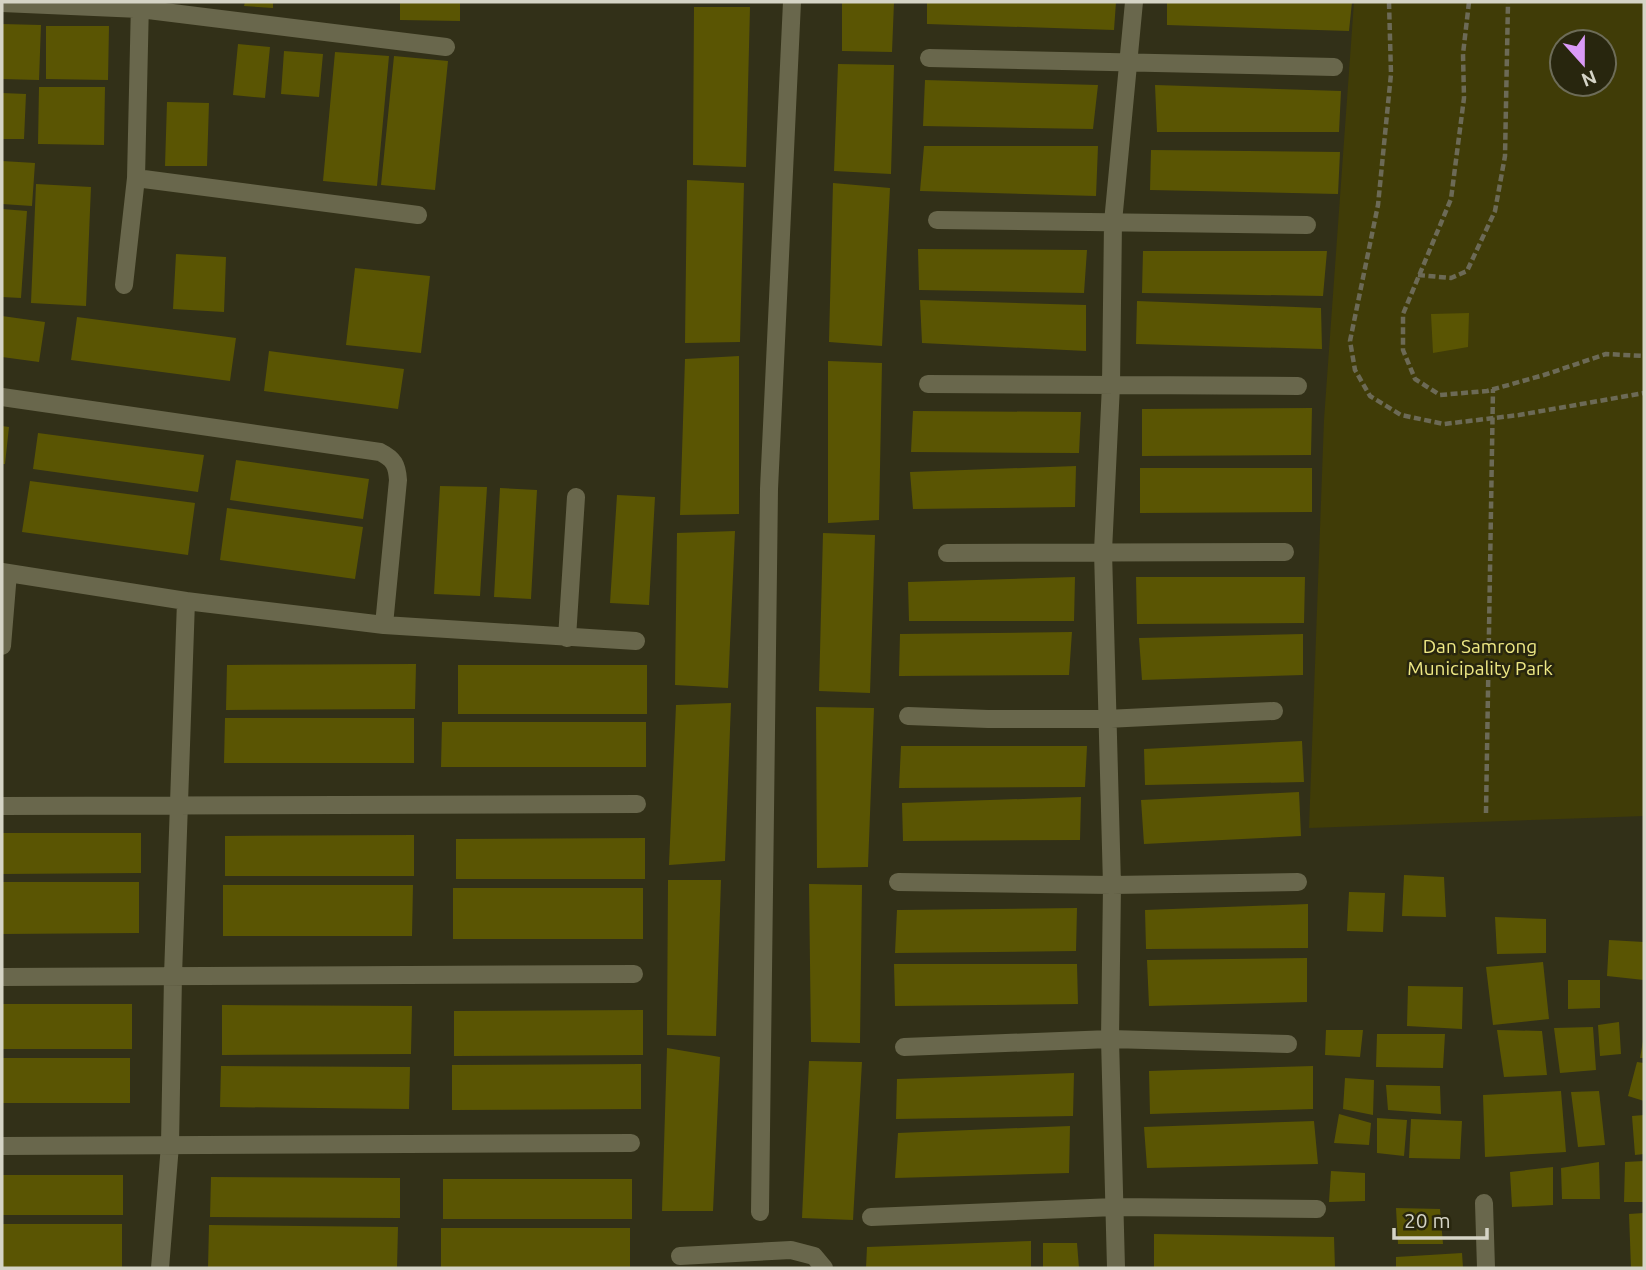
<svg xmlns="http://www.w3.org/2000/svg" width="1646" height="1270" font-family="Ubuntu,sans-serif">
  <rect width="100%" height="100%" fill="#323018"/>
  <path fill="#403c07" fill-rule="evenodd" d="M 1354,2 L 1644,2 L 1644,816 L 1309,828 L 1324,420 ZM 1562,42 L 1604,42 L 1604,84 L 1562,84 Z"/>
  <path fill="#5a5503" d="M 245,2 L 273,2 L 273,8 L 244,6 Z
    M 400,2 L 460,2 L 460,21 L 400,20 Z
    M 842,2 L 894,2 L 892,52 L 842,51 Z
    M 927,2 L 1116,2 L 1114,30 L 927,24 Z
    M 1167,2 L 1352,2 L 1349,31 L 1167,25 Z
    M 694,7 L 750,7 L 746,167 L 693,165 Z
    M 2,24 L 41,25 L 39,80 L 2,79 Z
    M 46,26 L 109,26 L 108,80 L 46,79 Z
    M 238,44 L 270,47 L 265,98 L 233,95 Z
    M 284,51 L 323,54 L 319,97 L 281,94 Z
    M 335,52 L 389,56 L 377,186 L 323,181 Z
    M 394,56 L 448,61 L 435,190 L 381,185 Z
    M 838,64 L 894,65 L 891,174 L 834,171 Z
    M 925,80 L 1098,85 L 1093,129 L 923,126 Z
    M 1155,85 L 1341,91 L 1339,132 L 1157,132 Z
    M 39,87 L 105,87 L 104,145 L 38,144 Z
    M 2,93 L 26,94 L 24,139 L 2,139 Z
    M 167,102 L 209,103 L 207,166 L 165,166 Z
    M 924,146 L 1098,146 L 1096,196 L 920,191 Z
    M 1151,150 L 1340,152 L 1338,194 L 1150,190 Z
    M 2,161 L 35,163 L 32,206 L 2,204 Z
    M 687,180 L 744,183 L 740,342 L 685,343 Z
    M 833,183 L 890,188 L 882,346 L 829,342 Z
    M 36,184 L 91,187 L 86,306 L 31,303 Z
    M 2,209 L 27,211 L 21,298 L 2,297 Z
    M 918,249 L 1087,250 L 1084,293 L 919,290 Z
    M 1143,251 L 1327,251 L 1323,296 L 1142,293 Z
    M 176,254 L 226,257 L 224,312 L 173,309 Z
    M 355,268 L 430,276 L 421,353 L 346,345 Z
    M 920,300 L 1086,305 L 1086,351 L 922,343 Z
    M 1137,301 L 1321,308 L 1322,349 L 1136,344 Z
    M 1469,313 L 1468,347 L 1433,353 L 1431,314 Z
    M 2,316 L 45,322 L 39,362 L 2,357 Z
    M 77,317 L 236,338 L 230,381 L 71,360 Z
    M 269,351 L 404,369 L 398,409 L 264,391 Z
    M 739,356 L 739,514 L 680,515 L 685,359 Z
    M 828,361 L 882,363 L 879,520 L 828,523 Z
    M 1312,408 L 1311,455 L 1142,456 L 1142,409 Z
    M 913,411 L 1081,412 L 1079,453 L 911,452 Z
    M 2,426 L 9,427 L 5,464 L 2,464 Z
    M 38,433 L 204,455 L 198,492 L 33,469 Z
    M 236,460 L 369,479 L 363,519 L 230,500 Z
    M 1076,466 L 1075,507 L 913,509 L 910,472 Z
    M 1140,468 L 1312,468 L 1312,512 L 1140,513 Z
    M 30,481 L 195,503 L 188,555 L 22,532 Z
    M 440,486 L 487,487 L 480,596 L 434,594 Z
    M 500,488 L 537,490 L 531,599 L 494,597 Z
    M 617,495 L 655,497 L 649,605 L 610,603 Z
    M 227,508 L 363,527 L 355,579 L 220,560 Z
    M 735,531 L 728,688 L 675,685 L 677,533 Z
    M 823,533 L 875,535 L 870,693 L 819,691 Z
    M 1075,577 L 1074,621 L 909,621 L 908,582 Z
    M 1136,577 L 1305,577 L 1304,623 L 1137,624 Z
    M 1072,632 L 1069,675 L 899,676 L 900,634 Z
    M 1303,634 L 1303,675 L 1142,680 L 1139,638 Z
    M 416,664 L 415,709 L 226,710 L 227,665 Z
    M 458,665 L 647,665 L 647,714 L 458,714 Z
    M 731,703 L 725,861 L 669,865 L 676,705 Z
    M 816,707 L 874,708 L 868,867 L 817,868 Z
    M 225,718 L 414,718 L 414,763 L 224,763 Z
    M 442,722 L 646,722 L 646,767 L 441,767 Z
    M 1302,741 L 1304,782 L 1145,785 L 1144,749 Z
    M 901,746 L 1087,746 L 1085,787 L 899,788 Z
    M 1299,792 L 1301,836 L 1144,844 L 1141,800 Z
    M 1081,797 L 1080,840 L 903,841 L 902,803 Z
    M 2,833 L 141,833 L 141,873 L 2,874 Z
    M 414,835 L 414,876 L 225,876 L 225,836 Z
    M 645,838 L 645,879 L 456,879 L 456,839 Z
    M 1404,875 L 1444,877 L 1446,917 L 1402,916 Z
    M 668,880 L 721,880 L 716,1036 L 667,1035 Z
    M 2,882 L 139,882 L 139,933 L 2,934 Z
    M 809,884 L 862,885 L 860,1043 L 811,1042 Z
    M 223,885 L 413,885 L 412,936 L 223,936 Z
    M 453,888 L 643,888 L 643,939 L 453,939 Z
    M 1349,892 L 1385,893 L 1383,932 L 1347,931 Z
    M 1308,904 L 1308,948 L 1146,949 L 1145,910 Z
    M 1077,908 L 1076,951 L 895,953 L 897,910 Z
    M 1495,917 L 1546,919 L 1546,953 L 1497,954 Z
    M 1609,940 L 1644,942 L 1644,980 L 1607,976 Z
    M 1307,958 L 1307,1002 L 1149,1006 L 1147,960 Z
    M 1543,962 L 1549,1019 L 1493,1025 L 1486,967 Z
    M 894,964 L 1077,964 L 1078,1004 L 895,1006 Z
    M 1568,980 L 1600,980 L 1600,1008 L 1568,1009 Z
    M 1408,986 L 1463,987 L 1462,1029 L 1407,1026 Z
    M 2,1004 L 132,1004 L 132,1049 L 2,1049 Z
    M 222,1005 L 412,1006 L 411,1054 L 222,1055 Z
    M 643,1010 L 643,1055 L 454,1056 L 454,1011 Z
    M 1619,1022 L 1621,1054 L 1600,1056 L 1598,1025 Z
    M 1593,1027 L 1596,1070 L 1560,1073 L 1554,1028 Z
    M 1326,1030 L 1363,1030 L 1360,1057 L 1325,1055 Z
    M 1497,1030 L 1542,1031 L 1547,1075 L 1504,1077 Z
    M 1377,1034 L 1445,1034 L 1443,1068 L 1376,1067 Z
    M 1643,1041 L 1644,1058 L 1640,1058 Z
    M 667,1048 L 720,1057 L 713,1211 L 662,1211 Z
    M 2,1058 L 130,1058 L 130,1103 L 2,1103 Z
    M 809,1061 L 862,1062 L 853,1220 L 802,1218 Z
    M 1637,1062 L 1644,1063 L 1644,1101 L 1628,1096 Z
    M 641,1064 L 641,1109 L 452,1110 L 452,1065 Z
    M 221,1066 L 410,1067 L 409,1109 L 220,1107 Z
    M 1313,1066 L 1313,1109 L 1150,1114 L 1149,1071 Z
    M 1074,1073 L 1073,1116 L 896,1119 L 897,1079 Z
    M 1345,1078 L 1374,1080 L 1373,1115 L 1343,1109 Z
    M 1386,1085 L 1440,1086 L 1441,1114 L 1388,1110 Z
    M 1561,1091 L 1566,1152 L 1485,1157 L 1483,1095 Z
    M 1599,1091 L 1605,1145 L 1578,1147 L 1571,1092 Z
    M 1339,1114 L 1371,1123 L 1369,1145 L 1334,1143 Z
    M 1644,1115 L 1644,1154 L 1635,1155 L 1632,1116 Z
    M 1377,1118 L 1407,1120 L 1404,1156 L 1377,1153 Z
    M 1411,1119 L 1462,1121 L 1460,1159 L 1409,1158 Z
    M 1314,1121 L 1318,1164 L 1147,1168 L 1144,1127 Z
    M 1070,1126 L 1069,1173 L 895,1178 L 898,1133 Z
    M 1644,1161 L 1644,1202 L 1624,1202 L 1625,1162 Z
    M 1599,1162 L 1600,1199 L 1562,1199 L 1561,1168 Z
    M 1553,1167 L 1553,1205 L 1512,1207 L 1510,1172 Z
    M 1331,1171 L 1365,1173 L 1365,1201 L 1329,1202 Z
    M 2,1175 L 123,1175 L 123,1215 L 2,1215 Z
    M 211,1177 L 400,1178 L 400,1218 L 210,1217 Z
    M 443,1179 L 632,1179 L 632,1219 L 443,1219 Z
    M 1396,1208 L 1440,1209 L 1443,1244 L 1398,1244 Z
    M 1644,1213 L 1644,1268 L 1631,1268 L 1629,1214 Z
    M 2,1224 L 122,1224 L 122,1268 L 2,1268 Z
    M 209,1225 L 398,1227 L 397,1268 L 208,1268 Z
    M 441,1228 L 630,1228 L 630,1268 L 441,1268 Z
    M 1154,1234 L 1334,1237 L 1335,1268 L 1154,1268 Z
    M 1031,1241 L 1031,1268 L 866,1268 L 867,1247 Z
    M 1043,1243 L 1077,1243 L 1079,1268 L 1043,1268 Z
    M 1462,1253 L 1463,1268 L 1396,1268 L 1396,1257 Z"/>
  <g fill="none" stroke-linecap="round" stroke-linejoin="round">
    <path stroke="#6c6a56" stroke-width="4.5" stroke-dasharray="7 3.5" stroke-linecap="butt" d="M 1389,2 L 1391,74 L 1378,205 L 1350,341 L 1355,370 L 1370,396 L 1401,415 L 1444,424 L 1519,415 L 1644,393
      M 1469,2 L 1463,54 L 1464,98 L 1451,199 L 1403,314 L 1403,350 L 1415,379 L 1440,395 L 1487,391 L 1544,375 L 1606,354 L 1644,356
      M 1418,275 L 1451,278 L 1467,271 L 1495,211 L 1505,156 L 1508,2
      M 1486,813 L 1493,389"/>
    <path stroke="#69674c" stroke-width="18" d="M 2,3 L 140,9 L 446,47
      M 929,58 L 1334,67
      M 136,178 L 418,215
      M 937,220 L 1307,225
      M 124,285 L 136,178 L 140,2
      M 928,384 L 1298,386
      M 2,397 L 380,452 C 394,459 397,465 398,480 L 384,625
      M 947,553 L 1285,552
      M 2,572 L 186,601
      M 567,638 L 576,497
      M 2,646 L 8,573
      M 908,716 L 988,719 L 1106,719 L 1274,711
      M 2,806 L 637,804
      M 898,882 L 1112,885 L 1298,882
      M 2,977 L 634,974
      M 904,1047 L 1110,1039 L 1288,1044
      M 2,1146 L 631,1143
      M 1484,1203 L 1486,1268
      M 760,1212 L 769,489 L 792,2
      M 871,1217 L 1115,1207 L 1317,1209
      M 680,1256 L 791,1250 L 814,1256 L 824,1268
      M 160,1268 L 170,1145 L 173,976 L 186,601 L 384,625 L 636,641
      M 1116,1268 L 1110,1039 L 1112,885 L 1103,551 L 1111,385 L 1113,222 L 1134,2"/>
  </g>
  <g text-anchor="middle" stroke-width="5" stroke-linejoin="round" paint-order="stroke">
    <g font-size="19" fill="#efe985" stroke="#28260e">
      <text x="1480" y="653">Dan Samrong<tspan x="1480" dy="22">Municipality Park</tspan></text>
    </g>
  </g>
  <rect width="1646" height="1270" fill="none" stroke="#d5d4c6" stroke-width="7"/>
  <g transform="translate(1583 63) rotate(159)"><circle r="33" fill="#28260e" stroke="#6d6c58" stroke-width="2"/>
  <path d="M0-5L12 26L0 18L-12 26Z" fill="#da9af6"/>
  <text y="-10" font-size="19" font-weight="bold" text-anchor="middle" fill="#d5d4c6">N</text>
  </g>
  <path d="M1394 1228v10h93v-10" fill="none" stroke="#d5d4c6" stroke-width="3.5"/>
  <text x="1404" y="1228" font-size="21" fill="#d5d4c6" stroke="#28260e" stroke-width="5" paint-order="stroke">20 m</text>
</svg>
